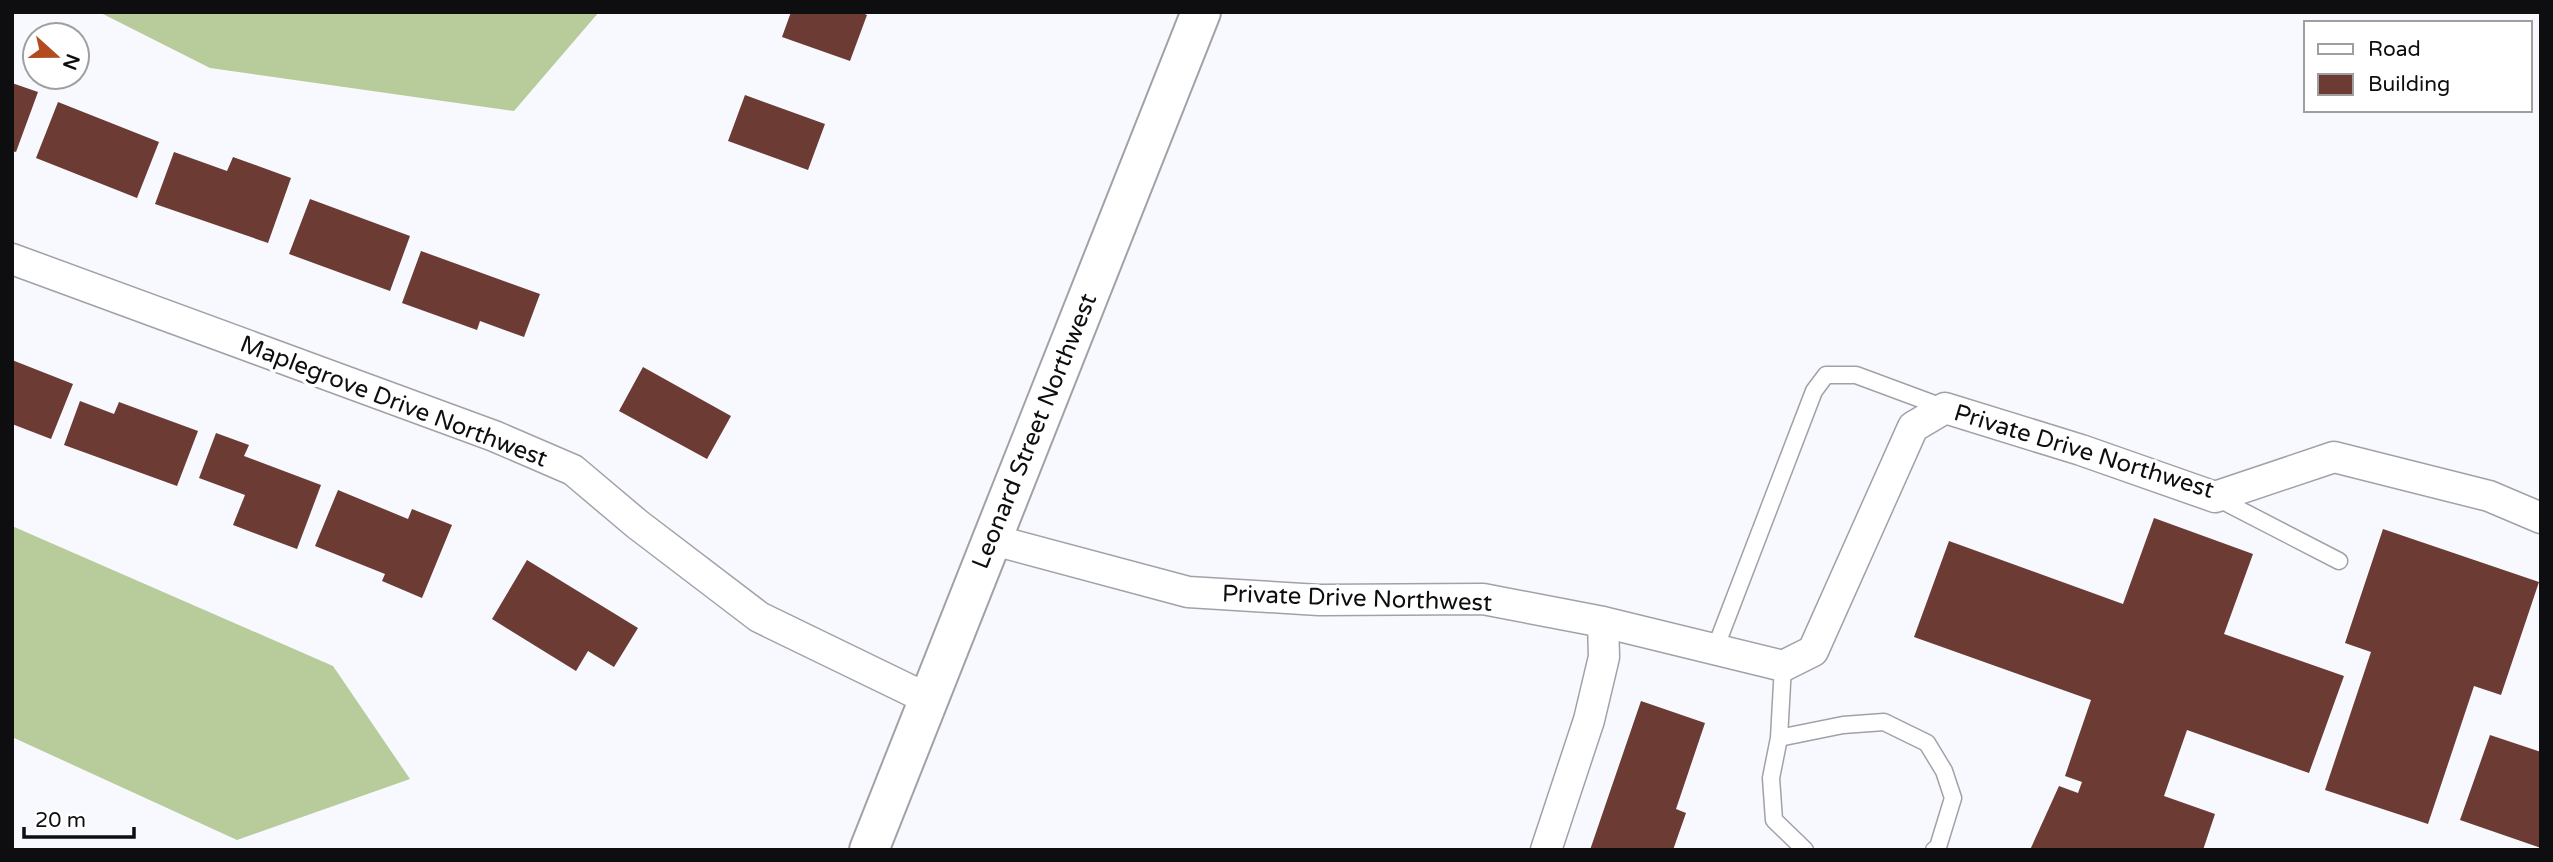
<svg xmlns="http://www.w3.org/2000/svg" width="2553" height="862" font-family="'Varela Round',sans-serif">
  <rect width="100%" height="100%" fill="#f7f9fe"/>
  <path fill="#b8cb9a" d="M 99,12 L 599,12 L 514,111 L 210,68 Z
    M 12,526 L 333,666 L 410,779 L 237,840 L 12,737 Z"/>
  <path fill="#6b3b34" d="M 791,12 L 860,12 L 867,15 L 850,61 L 782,37 Z
    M 12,83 L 38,92 L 16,152 L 12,151 Z
    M 745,95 L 825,124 L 808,170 L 728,141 Z
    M 58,102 L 159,142 L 137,198 L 36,158 Z
    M 174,152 L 227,171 L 233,157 L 291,178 L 268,243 L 155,204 Z
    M 310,199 L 410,236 L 390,291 L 289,254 Z
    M 421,251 L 540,294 L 524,337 L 480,321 L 477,330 L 402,303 Z
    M 12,360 L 73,384 L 51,439 L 12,424 Z
    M 643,367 L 731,416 L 707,459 L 619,411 Z
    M 80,401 L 114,414 L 119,402 L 198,431 L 177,486 L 64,445 Z
    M 216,433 L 249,445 L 244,456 L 321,485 L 297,549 L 233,525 L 245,495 L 199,478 Z
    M 338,490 L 408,519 L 412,509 L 452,525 L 422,598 L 382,581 L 385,574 L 315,546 Z
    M 2154,518 L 2253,554 L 2224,634 L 2344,676 L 2309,773 L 2187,730 L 2164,796 L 2215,814 L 2203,850 L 2030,850 L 2059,786 L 2078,793 L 2082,782 L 2065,776 L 2091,700 L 1914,637 L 1949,541 L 2123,604 Z
    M 2383,529 L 2539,582 L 2501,695 L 2474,686 L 2428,824 L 2325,790 L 2371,652 L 2345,643 Z
    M 527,560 L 638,628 L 614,667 L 588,651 L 576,671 L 492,619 Z
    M 1641,701 L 1705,723 L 1676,809 L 1686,813 L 1673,850 L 1590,850 Z
    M 2490,735 L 2541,752 L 2541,848 L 2460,820 Z"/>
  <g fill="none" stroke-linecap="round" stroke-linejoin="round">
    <g stroke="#a0a2a7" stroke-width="19">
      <path id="lane" d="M 2215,497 L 2339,561
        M 1715,649 L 1814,391 L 1826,375 L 1856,375 L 1945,408
        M 1783,666 L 1779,738 L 1843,725 L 1884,722 L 1927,743 L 1944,771 L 1953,798 L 1938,847 L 1934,850
        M 1779,738 L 1771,778 L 1774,820 L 1805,850"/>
    </g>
    <g stroke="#a0a2a7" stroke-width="33">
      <path id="street" d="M 12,259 L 494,436 L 573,470 L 637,524 L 759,617 L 928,699
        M 990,539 L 1188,592 L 1319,600 L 1483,599 L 1603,622 L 1783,666 L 1813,651 L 1913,427 L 1945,408 L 2081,450 L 2215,497 L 2334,457 L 2489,496 L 2541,518
        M 1546,850 L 1589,720 L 1604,657 L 1603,622"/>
    </g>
    <g stroke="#a0a2a7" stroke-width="42">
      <path id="secondary" d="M 869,850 L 1201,12"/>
    </g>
    <use href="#lane" stroke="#fff" stroke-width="16"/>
    <use href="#street" stroke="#fff" stroke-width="30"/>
    <use href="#secondary" stroke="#fff" stroke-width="38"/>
  </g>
  <g text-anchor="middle" stroke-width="7" stroke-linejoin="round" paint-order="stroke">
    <g font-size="24" fill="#0e0e10" stroke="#fff">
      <text transform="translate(394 401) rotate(21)" y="8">Maplegrove Drive Northwest</text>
      <text transform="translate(1034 431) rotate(-68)" y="8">Leonard Street Northwest</text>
      <text transform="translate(2084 451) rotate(17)" y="8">Private Drive Northwest</text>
      <text transform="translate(1357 598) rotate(2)" y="8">Private Drive Northwest</text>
    </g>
  </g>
  <rect width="2553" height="862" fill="none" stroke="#0e0e10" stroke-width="28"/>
  <rect x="2304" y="21" width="228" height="91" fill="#ffffff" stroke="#9f9f9f" stroke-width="2"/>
  <rect x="2318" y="44" width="35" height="10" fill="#ffffff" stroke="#9f9f9f" stroke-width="2"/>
  <text x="2368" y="56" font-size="21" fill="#0e0e10">Road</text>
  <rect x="2318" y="74" width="35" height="21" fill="#6b3b34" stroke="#9f9f9f" stroke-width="2"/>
  <text x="2368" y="91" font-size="21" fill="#0e0e10">Building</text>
  <g transform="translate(56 56) rotate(111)"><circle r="33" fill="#ffffff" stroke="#9f9f9f" stroke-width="2"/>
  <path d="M0-5L12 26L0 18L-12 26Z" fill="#b24c20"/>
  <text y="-10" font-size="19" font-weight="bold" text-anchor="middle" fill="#0e0e10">N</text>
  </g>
  <path d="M24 827v10h110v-10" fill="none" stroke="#0e0e10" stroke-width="3.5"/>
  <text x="35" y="827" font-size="21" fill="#0e0e10" stroke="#ffffff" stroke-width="5" paint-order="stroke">20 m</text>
</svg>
